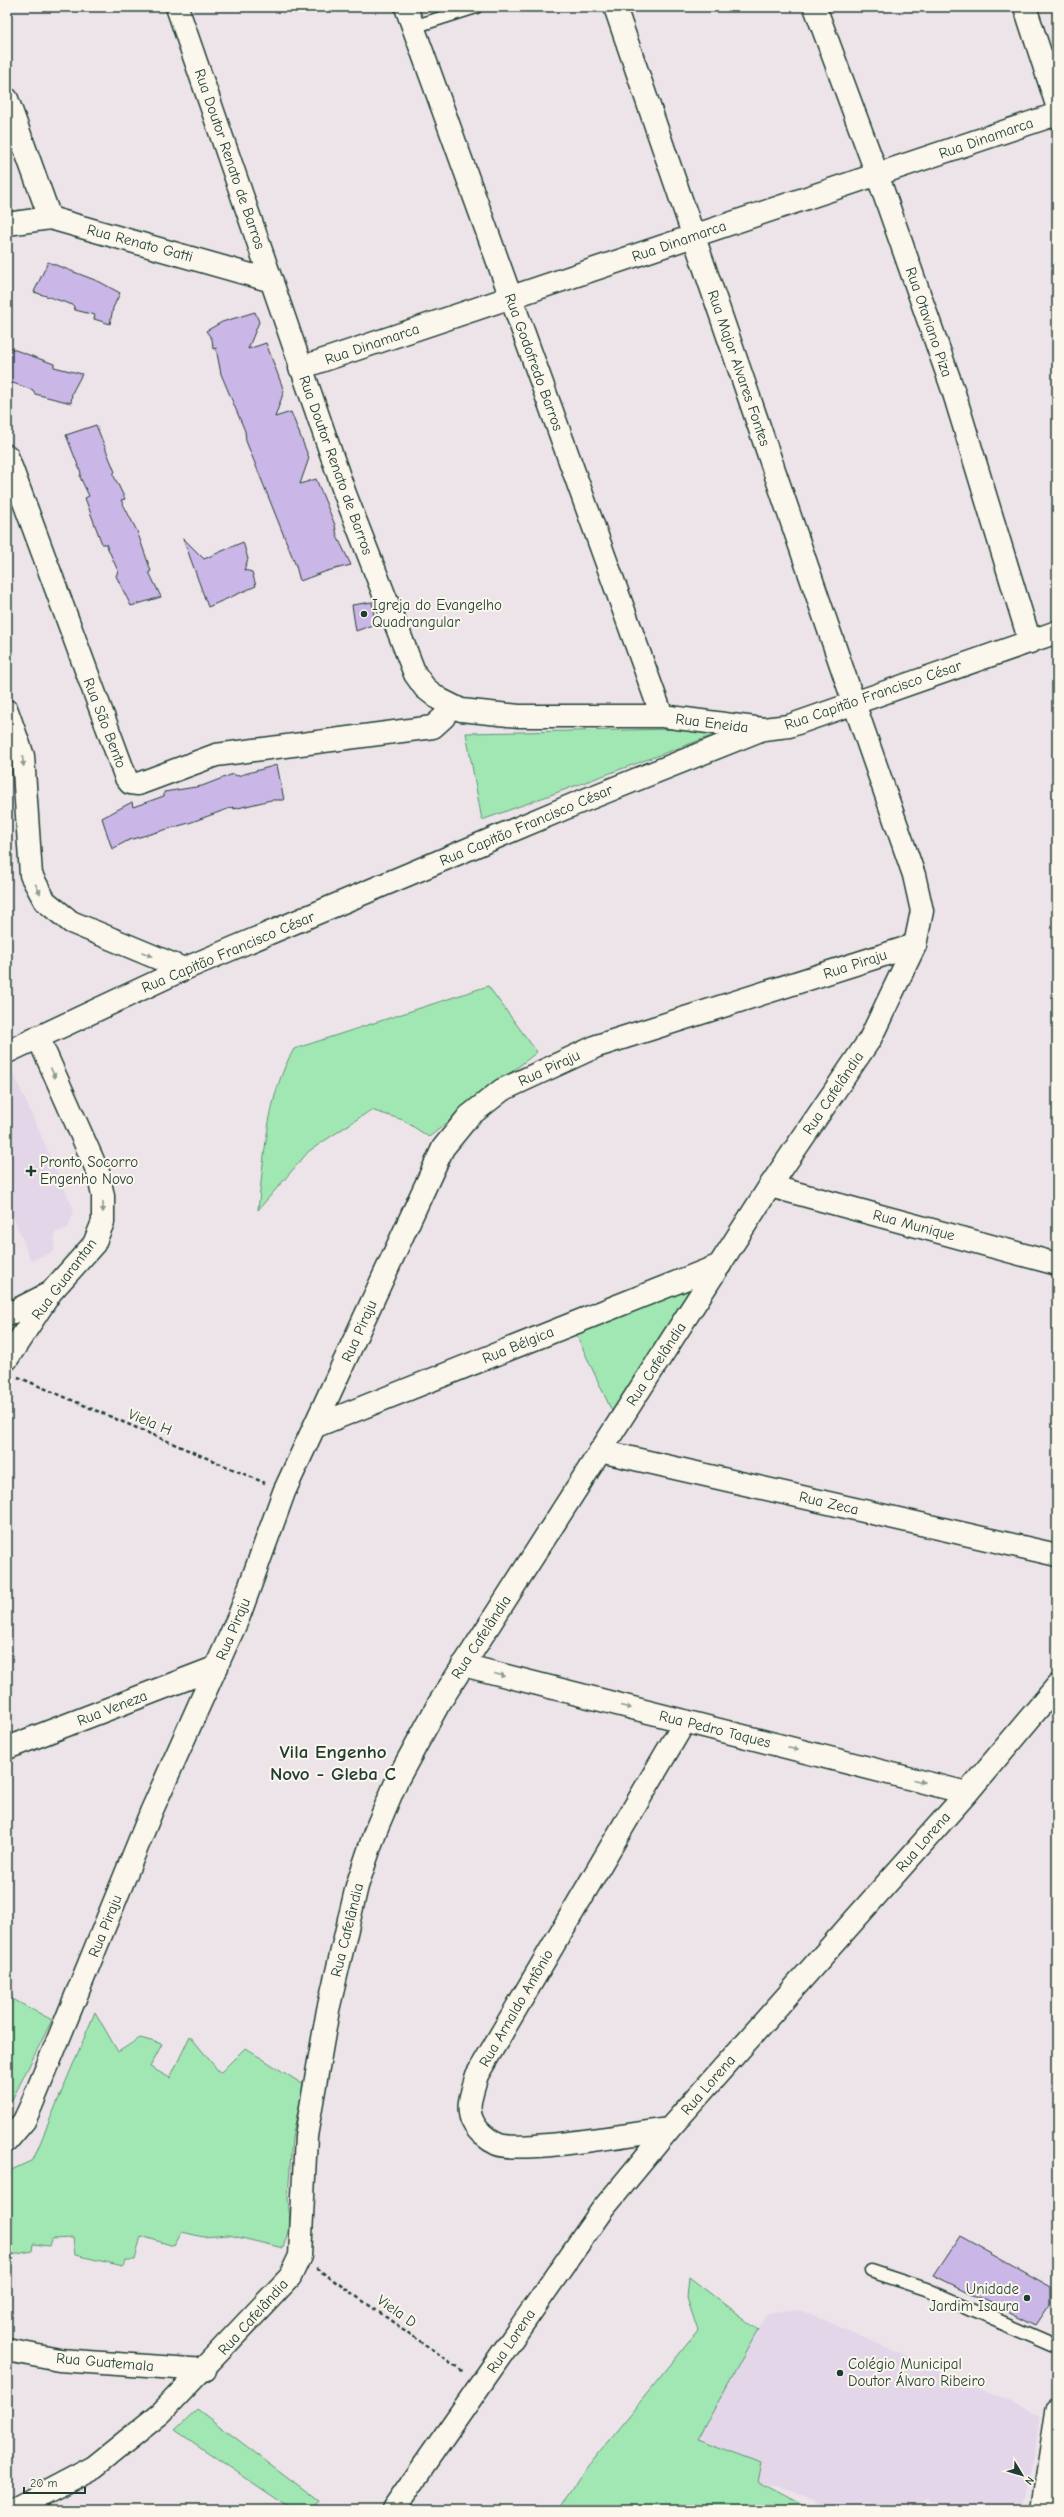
<svg xmlns="http://www.w3.org/2000/svg" width="1064" height="2517" font-family="'Comic Neue',sans-serif">
  <rect width="100%" height="100%" fill="#ede4ea"/>
  <filter id="ink" filterUnits="userSpaceOnUse"><feTurbulence type="fractalNoise" baseFrequency=".025" numOctaves="2"/><feDisplacementMap in="SourceGraphic" scale="8" xChannelSelector="R" yChannelSelector="G"/><feConvolveMatrix kernelMatrix="1 2 1 2 8 2 1 2 1" color-interpolation-filters="sRGB"/></filter>
  <g filter="url(#ink)">
    <path fill="#e3d6e9" d="M 12,1070 L 74,1210 L 68,1228 L 55,1233 L 54,1251 L 31,1261 L 7,1201 L 7,1072 Z
      M 798,2309 L 1042,2415 L 1021,2510 L 948,2510 L 927,2500 L 909,2510 L 883,2508 L 876,2510 L 823,2510 L 809,2497 L 758,2482 L 696,2440 L 767,2313 Z"/>
    <path fill="#a1e7b3" stroke="#609274" d="M 733,728 L 482,820 L 466,733 Z
      M 488,986 L 537,1052 L 429,1137 L 403,1120 L 371,1110 L 309,1151 L 258,1210 C 264,1159 267,1094 294,1049 Z
      M 710,1272 L 616,1420 L 576,1334 Z
      M 7,1996 L 52,2020 L 7,2110 Z
      M 95,2012 L 118,2052 L 140,2038 L 162,2044 L 150,2067 L 170,2078 L 190,2036 L 220,2073 L 245,2048 L 304,2085 L 292,2137 L 288,2198 L 290,2225 L 283,2248 L 229,2235 L 203,2237 L 182,2232 L 174,2246 L 141,2236 L 135,2260 L 125,2260 L 123,2266 L 75,2255 L 73,2238 L 52,2239 L 49,2246 L 33,2244 L 32,2251 L 7,2256 L 7,2172 L 33,2160 Z
      M 689,2277 L 758,2330 L 697,2440 L 762,2464 L 758,2482 L 811,2510 L 559,2510 L 587,2467 L 698,2331 L 687,2298 Z
      M 197,2409 L 318,2500 L 311,2510 L 293,2510 L 175,2430 Z"/>
    <path fill="#cbb7e7" stroke="#1f3d34" d="M 48,262 L 100,282 L 120,293 L 113,308 L 110,324 L 94,319 L 95,315 L 75,310 L 73,305 L 34,292 Z
      M 255,312 L 259,322 L 248,349 L 266,343 L 284,391 L 275,417 L 291,412 L 309,458 L 300,484 L 316,479 L 335,525 L 337,536 L 351,565 L 327,571 L 300,581 L 296,566 L 246,441 L 245,431 L 221,374 L 216,348 L 213,349 L 212,339 L 206,331 L 222,322 Z
      M 7,347 L 54,364 L 54,367 L 82,374 L 72,393 L 71,403 L 35,394 L 33,390 L 7,381 Z
      M 96,425 L 115,472 L 113,474 L 125,499 L 121,500 L 137,531 L 151,571 L 149,572 L 161,597 L 131,606 L 116,576 L 118,571 L 106,544 L 102,544 L 85,498 L 89,496 L 80,477 L 81,473 L 66,435 Z
      M 183,538 L 204,559 L 243,542 L 248,559 L 244,570 L 252,572 L 256,586 L 208,607 Z
      M 372,602 L 375,624 L 356,631 L 352,605 Z
      M 277,765 L 284,800 L 271,800 L 234,809 L 233,807 L 189,823 L 129,840 L 112,849 L 102,818 L 132,802 L 133,807 L 164,796 L 164,792 L 202,786 L 233,774 L 237,776 Z
      M 960,2236 L 1051,2287 L 1051,2303 L 1036,2325 L 934,2275 Z"/>
    <g fill="none" stroke-linecap="round" stroke-linejoin="round">
      <g stroke="#1f3d34" stroke-width="15">
        <path id="lane" d="M 413,27 L 476,7
          M 871,2271 L 926,2289 L 1057,2346"/>
      </g>
      <g stroke="#1f3d34" stroke-width="25">
        <path id="street" d="M 177,7 L 345,494 L 415,674 L 425,688 L 439,699 L 461,710 L 519,716 L 662,716 L 763,729
          M 406,7 L 662,716
          M 615,7 L 854,703
          M 815,7 L 877,174 L 953,390 L 1030,642
          M 1025,7 L 1057,105
          M 7,99 L 50,218
          M 7,224 L 50,218 L 272,281
          M 300,368 L 1057,114
          M 7,456 L 126,778 L 130,783 L 138,784 L 216,755 L 433,727 L 444,717 L 450,705
          M 7,711 L 23,756 L 31,875 L 45,901 L 71,922 L 184,969
          M 770,1186 L 1057,1264
          M 7,1315 L 50,1293
          M 7,1359 L 51,1292 L 94,1244 L 103,1222 L 103,1196 L 98,1172 L 38,1037
          M 316,1426 L 720,1265
          M 463,1665 L 967,1793
          M 7,1748 L 217,1667
          M 669,2129 C 638,2133 520,2154 497,2144 C 488,2140 477,2131 473,2122 C 465,2108 473,2089 477,2075 L 685,1721
          M 7,2141 L 24,2121 L 31,2106 L 152,1810 L 239,1616 L 284,1492 L 443,1148 L 469,1116 L 502,1090 L 597,1046 L 915,945
          M 7,2350 L 59,2360 L 205,2370
          M 393,2510 L 602,2210 L 669,2129 L 967,1793 L 1057,1686
          M 1042,2510 L 1057,2411"/>
      </g>
      <g stroke="#1f3d34" stroke-width="25">
        <path id="secondary" d="M 7,1052 L 184,969 L 575,804 L 763,729 L 789,726 L 1057,632
          M 600,1451 L 1057,1555
          M 12,2510 L 94,2467 L 161,2413 L 290,2277 L 300,2256 L 306,2136 L 328,2010 L 357,1886 L 375,1832 L 397,1780 L 438,1705 L 770,1186 L 870,1039 L 915,945 L 922,911 L 914,875 L 854,703"/>
      </g>
      <path stroke="#1f3d34" stroke-width="2.5" stroke-dasharray="4 3" stroke-linecap="butt" d="M 18,1377 L 265,1483
        M 316,2268 L 464,2372"/>
      <use href="#lane" stroke="#fbf7ec" stroke-width="12"/>
      <use href="#street" stroke="#fbf7ec" stroke-width="22"/>
      <use href="#secondary" stroke="#fbf7ec" stroke-width="22"/>
    </g>
    <defs><path id="oneway-solid" d="M-6-.8H1V-3.2L6.5 0L1 3.2V.8H-6Z"/></defs>
    <g fill="#8d9a90">
      <use href="#oneway-solid" transform="translate(23 761) rotate(83)"/>
      <use href="#oneway-solid" transform="translate(38 889) rotate(63)"/>
      <use href="#oneway-solid" transform="translate(147 954) rotate(23)"/>
      <use href="#oneway-solid" transform="translate(53 1073) rotate(66)"/>
      <use href="#oneway-solid" transform="translate(103 1207) rotate(90)"/>
      <use href="#oneway-solid" transform="translate(500 1675) rotate(14)"/>
      <use href="#oneway-solid" transform="translate(626 1707) rotate(14)"/>
      <use href="#oneway-solid" transform="translate(793 1749) rotate(14)"/>
      <use href="#oneway-solid" transform="translate(919 1781) rotate(14)"/>
    </g>
  </g>
  <g fill="#1f3d34" stroke="#fbf7ec" stroke-width="1.5">
    <circle cx="364" cy="614" r="4"/>
    <path d="M29 1165h4v4h4v4h-4v4h-4v-4h-4v-4h4z"/>
    <circle cx="1027" cy="2298" r="4"/>
    <circle cx="840" cy="2373" r="4"/>
  </g>
  <g text-anchor="middle" stroke-width="4" stroke-linejoin="round" paint-order="stroke">
    <g font-size="15" fill="#1f3d34" stroke="#fbf7ec">
      <text transform="translate(986 138) rotate(-19)" y="5">Rua Dinamarca</text>
      <text transform="translate(230 159) rotate(71)" y="5">Rua Doutor Renato de Barros</text>
      <text transform="translate(679 241) rotate(-19)" y="5">Rua Dinamarca</text>
      <text transform="translate(140 243) rotate(15)" y="5">Rua Renato Gatti</text>
      <text transform="translate(929 322) rotate(71)" y="5">Rua Otaviano Piza</text>
      <text transform="translate(372 344) rotate(-19)" y="5">Rua Dinamarca</text>
      <text transform="translate(534 362) rotate(70)" y="5">Rua Godofredo Barros</text>
      <text transform="translate(739 368) rotate(71)" y="5">Rua Major Alvares Fontes</text>
      <text transform="translate(336 465) rotate(70)" y="5">Rua Doutor Renato de Barros</text>
      <text transform="translate(873 695) rotate(-19)" y="5">Rua Capitão Francisco César</text>
      <text transform="translate(105 723) rotate(69)" y="5">Rua São Bento</text>
      <text transform="translate(712 723) rotate(7)" y="5">Rua Eneida</text>
      <text transform="translate(526 825) rotate(-23)" y="5">Rua Capitão Francisco César</text>
      <text transform="translate(228 952) rotate(-23)" y="5">Rua Capitão Francisco César</text>
      <text transform="translate(855 964) rotate(-18)" y="5">Rua Piraju</text>
      <text transform="translate(549 1068) rotate(-25)" y="5">Rua Piraju</text>
      <text transform="translate(833 1093) rotate(-56)" y="5">Rua Cafelândia</text>
      <text transform="translate(914 1225) rotate(15)" y="5">Rua Munique</text>
      <text transform="translate(64 1279) rotate(-53)" y="5">Rua Guarantan</text>
      <text transform="translate(359 1331) rotate(-66)" y="5">Rua Piraju</text>
      <text transform="translate(518 1345) rotate(-22)" y="5">Rua Bélgica</text>
      <text transform="translate(656 1364) rotate(-57)" y="5">Rua Cafelândia</text>
      <text transform="translate(150 1422) rotate(23)" y="5">Viela H</text>
      <text transform="translate(829 1503) rotate(13)" y="5">Rua Zeca</text>
      <text transform="translate(233 1629) rotate(-67)" y="5">Rua Piraju</text>
      <text transform="translate(481 1637) rotate(-57)" y="5">Rua Cafelândia</text>
      <text transform="translate(112 1708) rotate(-21)" y="5">Rua Veneza</text>
      <text transform="translate(715 1729) rotate(14)" y="5">Rua Pedro Taques</text>
      <text transform="translate(923 1842) rotate(-49)" y="5">Rua Lorena</text>
      <text transform="translate(105 1926) rotate(-68)" y="5">Rua Piraju</text>
      <text transform="translate(347 1930) rotate(-76)" y="5">Rua Cafelândia</text>
      <text transform="translate(516 2008) rotate(-60)" y="5">Rua Arnaldo Antônio</text>
      <text transform="translate(708 2085) rotate(-49)" y="5">Rua Lorena</text>
      <text transform="translate(397 2311) rotate(35)" y="5">Viela D</text>
      <text transform="translate(253 2317) rotate(-48)" y="5">Rua Cafelândia</text>
      <text transform="translate(511 2341) rotate(-56)" y="5">Rua Lorena</text>
      <text transform="translate(105 2362) rotate(5)" y="5">Rua Guatemala</text>
    </g>
    <g font-size="15" fill="#1f3d34" stroke="#fbf7ec" text-anchor="start">
      <text x="372" y="610">Igreja do Evangelho<tspan x="372" dy="17">Quadrangular</tspan></text>
      <text x="40" y="1167">Pronto Socorro<tspan x="40" dy="17">Engenho Novo</tspan></text>
      <text x="1019" y="2294" text-anchor="end">Unidade<tspan x="1019" dy="17">Jardim Isaura</tspan></text>
      <text x="848" y="2369">Colégio Municipal<tspan x="848" dy="17">Doutor Álvaro Ribeiro</tspan></text>
    </g>
    <g font-size="19" font-weight="bold" fill="#1f3d34" stroke="#fbf7ec">
      <text x="333" y="1758">Vila Engenho<tspan x="333" dy="22">Novo - Gleba C</tspan></text>
    </g>
  </g>
  <rect width="1064" height="2517" fill="none" stroke="#fbf7ec" stroke-width="24"/>
  <rect x="12" y="12" width="1040" height="2493" fill="none" stroke="#1f3d34" stroke-width="1.5" filter="url(#ink)"/>
  <g transform="translate(1022 2475) rotate(128)" stroke="#fbf7ec" stroke-width="3" paint-order="stroke">
  <path d="M0-3L7 15L0 10L-7 15Z" fill="#1f3d34"/>
  <text y="-6" font-size="11" font-weight="bold" text-anchor="middle" fill="#1f3d34">N</text>
  </g>
  <path d="M24 2487v6h61v-6" fill="none" stroke="#1f3d34" stroke-width="2"/>
  <text x="30" y="2487" font-size="12" fill="#1f3d34" stroke="#fbf7ec" stroke-width="3" paint-order="stroke">20 m</text>
</svg>
